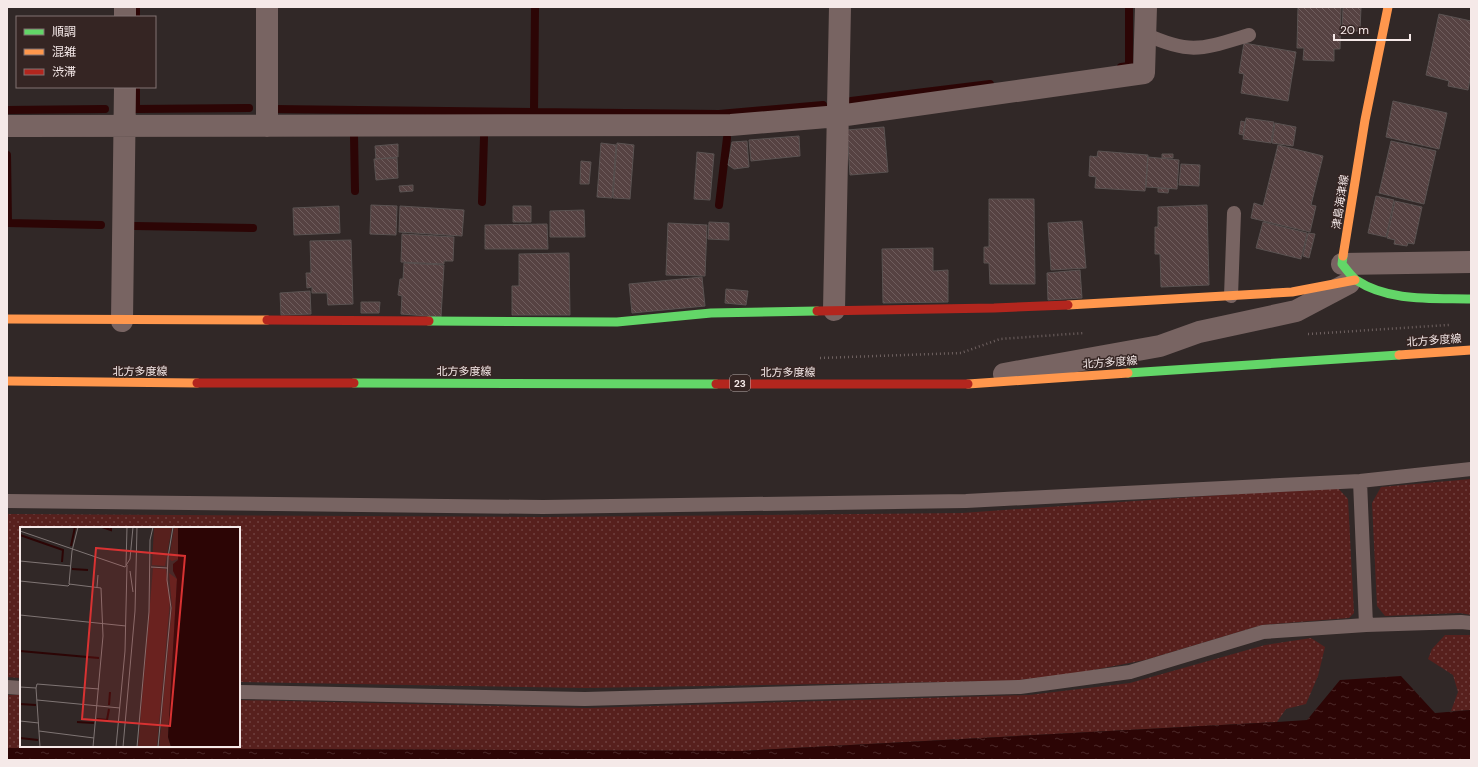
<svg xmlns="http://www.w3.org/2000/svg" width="1478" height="767" font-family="'DM Sans','Noto Sans JP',sans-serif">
  <defs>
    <pattern id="grass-dots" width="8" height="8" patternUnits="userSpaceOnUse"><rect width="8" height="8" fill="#57201d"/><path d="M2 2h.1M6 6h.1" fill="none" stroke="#70403e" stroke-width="1.8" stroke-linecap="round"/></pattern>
    <pattern id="water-ripples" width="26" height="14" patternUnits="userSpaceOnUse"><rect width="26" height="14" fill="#2c0505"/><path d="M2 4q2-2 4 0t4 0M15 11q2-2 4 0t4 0" fill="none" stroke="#4b2929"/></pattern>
    <pattern id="building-back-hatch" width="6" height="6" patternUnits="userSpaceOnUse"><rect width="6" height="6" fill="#564242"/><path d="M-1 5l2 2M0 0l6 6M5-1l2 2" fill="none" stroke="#6f5d5d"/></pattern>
  </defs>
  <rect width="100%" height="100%" fill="#312827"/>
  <path fill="url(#grass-dots)" d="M 1471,479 L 1471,615 L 1460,613 L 1385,616 L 1377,606 L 1372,503 L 1381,487 Z
    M 1337,487 L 1348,499 L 1354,613 L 1349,618 L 1262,625 L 1145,660 L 1078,673 L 1012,681 L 586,688 L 239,682 L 239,528 L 21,528 L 21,678 L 7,677 L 7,514 L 543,517 L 962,513 Z
    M 1445,635 L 1471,635 L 1471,710 L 1451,711 L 1458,692 L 1453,675 L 1428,659 L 1432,649 Z
    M 1311,638 L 1325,647 L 1318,676 L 1306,704 L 1286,709 L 1277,722 L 741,751 L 7,748 L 7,695 L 21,695 L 21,746 L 239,746 L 239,700 L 587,708 L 1029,695 L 1130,683 L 1265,645 Z"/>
  <path fill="url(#water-ripples)" d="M 1401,676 L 1435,713 L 1471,710 L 1471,760 L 7,760 L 7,748 L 741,751 L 1277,722 L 1307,720 L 1340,680 Z"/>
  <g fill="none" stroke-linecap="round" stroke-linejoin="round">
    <path stroke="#2c0505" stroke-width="8" d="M 136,17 L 136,7
      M 1121,67 L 1129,66 L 1129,7
      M 136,90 L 136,109 L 249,108
      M 851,101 L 990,84
      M 273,109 L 719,114 L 823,105
      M 7,110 L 105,109
      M 534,112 L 535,7
      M 354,135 L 355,191
      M 7,155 L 8,223 L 101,225
      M 482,202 L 484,137
      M 719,205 L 727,138
      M 135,226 L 253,228"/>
  </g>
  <path fill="url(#building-back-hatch)" stroke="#5a5251" d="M 1298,7 L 1341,7 L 1340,49 L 1334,49 L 1334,61 L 1303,60 L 1304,48 L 1297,48 Z
    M 1343,7 L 1361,7 L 1360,31 L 1342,31 Z
    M 1439,14 L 1471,21 L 1471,74 L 1468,90 L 1448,86 L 1449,81 L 1426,75 Z
    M 1244,43 L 1296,52 L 1288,101 L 1241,93 L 1244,74 L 1239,73 Z
    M 1393,101 L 1447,113 L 1439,149 L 1386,137 Z
    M 1246,118 L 1274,122 L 1271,143 L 1243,139 Z
    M 1241,121 L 1245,122 L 1243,135 L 1239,134 Z
    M 1275,123 L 1296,127 L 1293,146 L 1272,143 Z
    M 884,127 L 888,172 L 850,175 L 847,130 Z
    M 799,136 L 800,156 L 751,161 L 749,140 Z
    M 747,141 L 749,167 L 734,169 L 728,165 L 732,142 Z
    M 1391,141 L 1436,151 L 1424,204 L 1379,193 Z
    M 601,143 L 616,145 L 612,198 L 597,197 Z
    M 617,143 L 634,145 L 630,199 L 613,198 Z
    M 398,144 L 398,157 L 376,159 L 375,146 Z
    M 1278,145 L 1323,156 L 1311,205 L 1316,206 L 1310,232 L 1251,218 L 1254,203 L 1263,206 Z
    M 1098,151 L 1148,155 L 1145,191 L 1095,188 L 1096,177 L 1089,176 L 1090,156 L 1097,157 Z
    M 697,152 L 714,154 L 710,200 L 694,199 Z
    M 1162,154 L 1173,154 L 1173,158 L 1162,158 Z
    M 1148,157 L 1179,160 L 1177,189 L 1146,187 Z
    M 397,158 L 398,178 L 376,180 L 374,159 Z
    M 581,161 L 591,162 L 589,184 L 580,184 Z
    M 1181,164 L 1200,165 L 1199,186 L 1179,185 Z
    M 413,185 L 413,191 L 400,192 L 399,186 Z
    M 1158,188 L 1169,189 L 1168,193 L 1158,192 Z
    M 1376,196 L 1394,200 L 1386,237 L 1368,233 Z
    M 989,199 L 1034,199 L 1035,284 L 990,284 L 989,263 L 984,263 L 984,247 L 989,247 Z
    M 1395,201 L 1422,207 L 1414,244 L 1408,243 L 1407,246 L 1394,244 L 1395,240 L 1387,238 Z
    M 371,205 L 397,206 L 396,235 L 370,234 Z
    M 1207,205 L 1209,285 L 1161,287 L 1160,254 L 1155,254 L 1155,227 L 1158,227 L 1158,207 Z
    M 339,206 L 340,233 L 294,235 L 293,208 Z
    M 400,206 L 464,210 L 462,236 L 399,232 Z
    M 513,206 L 531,206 L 531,222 L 513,222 Z
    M 584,210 L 585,237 L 550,237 L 550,211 Z
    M 1082,221 L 1086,268 L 1051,270 L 1048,223 Z
    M 709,222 L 729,223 L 729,240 L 708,239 Z
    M 1263,222 L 1307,233 L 1301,259 L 1256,248 Z
    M 668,223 L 707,225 L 705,276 L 666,275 Z
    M 547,224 L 548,249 L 485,249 L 485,225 Z
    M 1308,233 L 1315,234 L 1309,258 L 1303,256 Z
    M 402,234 L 454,237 L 453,261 L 444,261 L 444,264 L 401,262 Z
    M 351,240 L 353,304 L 328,305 L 327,293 L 312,293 L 312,287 L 307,288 L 306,273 L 311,273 L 310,241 Z
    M 933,248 L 933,271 L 948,270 L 948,302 L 883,303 L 882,249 Z
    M 569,253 L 570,315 L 512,315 L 512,286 L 519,286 L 519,254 Z
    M 404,263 L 444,265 L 441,317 L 401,314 L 402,296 L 398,295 L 400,279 L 403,279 Z
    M 1080,270 L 1082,298 L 1048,300 L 1047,273 Z
    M 702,277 L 705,306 L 632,313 L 629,284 Z
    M 726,289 L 748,291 L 746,305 L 725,303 Z
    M 310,291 L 311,314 L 281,315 L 280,293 Z
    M 361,302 L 380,302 L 379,313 L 361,313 Z"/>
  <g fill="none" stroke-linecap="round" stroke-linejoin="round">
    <path stroke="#6f6261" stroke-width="2.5" stroke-dasharray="1 3" stroke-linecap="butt" d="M 1308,334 L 1449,325
      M 820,358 L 961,353 L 1000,339 L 1084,333"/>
    <path stroke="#786462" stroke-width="14" d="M 1145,34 C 1191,55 1202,49 1249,35
      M 1231,296 L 1234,213
      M 1360,481 L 1366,625
      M 7,501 L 543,507 L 966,501 L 1360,481 L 1471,469
      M 7,687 L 21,688
      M 239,692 L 585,699 L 1020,687 L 1130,672 L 1263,632 L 1366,625 L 1461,622 L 1471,623"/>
    <path stroke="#786462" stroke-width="22" d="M 125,7 L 125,17
      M 267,7 L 267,126
      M 7,126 L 731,125 L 839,116 L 1144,73 L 1146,7
      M 1342,264 L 1471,262
      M 834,310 L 840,7
      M 122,321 L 125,87
      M 1004,374 L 1160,346 L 1199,332 L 1296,311 L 1349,283"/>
    <path stroke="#63d668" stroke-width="9" d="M 1343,256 L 1342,264 C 1346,269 1351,276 1356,280 C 1389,302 1433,298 1471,299
      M 429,321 L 617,322 L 711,313 L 817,311
      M 1128,373 L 1399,355
      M 354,383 L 716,384"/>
    <path stroke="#ff974d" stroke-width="9" d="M 1343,256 L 1365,120 L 1388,7
      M 1068,305 L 1292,292 L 1355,280
      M 7,319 L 267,320
      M 1399,355 L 1471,350
      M 7,381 L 197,383
      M 968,384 L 1128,373"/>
    <path stroke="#b3261e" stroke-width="9" d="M 817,311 L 994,308 L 1068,305
      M 267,320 L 429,321
      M 197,383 L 354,383
      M 716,384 L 968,384"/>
  </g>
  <g text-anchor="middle" stroke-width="3" stroke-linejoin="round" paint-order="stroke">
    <rect fill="#352523" stroke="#bbaead" stroke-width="1" x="730" y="375" width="20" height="16" rx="3"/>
    <g font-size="10" font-weight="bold" fill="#f5e9e8">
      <text x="740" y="387">23</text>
    </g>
    <g font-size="11" fill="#f5e9e8" stroke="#352523">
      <text transform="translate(1340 202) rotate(-81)" y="4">津島海津線</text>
      <text transform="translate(1434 340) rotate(-4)" y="4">北方多度線</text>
      <text transform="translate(1110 362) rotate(-4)" y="4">北方多度線</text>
      <text x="140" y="375">北方多度線</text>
      <text x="464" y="375">北方多度線</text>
      <text x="788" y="376">北方多度線</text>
    </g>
  </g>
  <g transform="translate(20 527)">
    <rect width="220" height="220" fill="#312827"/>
    <path d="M 134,0 L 152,0 L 145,39 L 132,38 ZM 154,0 L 158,0 L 158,32 L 152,34 L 149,32 ZM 133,41 L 146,42 L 150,74 L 137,220 L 118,220 ZM 149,46 L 157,52 L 148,210 L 151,220 L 139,220 L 152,80 Z" fill="#57201d"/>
    <path d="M 158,0 L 220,0 L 220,220 L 151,220 L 148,210 L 157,52 L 153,44 L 153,37 L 158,33 Z" fill="#2c0505"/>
    <path fill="none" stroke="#2c0505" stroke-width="2" d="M 82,0 L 91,3 L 91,0M 0,8 L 43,23 L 42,35M 51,19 L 55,0M 52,42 L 68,43M 0,124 L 79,131M 0,177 L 16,178M 89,178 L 90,165M 77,192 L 87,193 L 89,182M 57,195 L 74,196M 0,211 L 18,213"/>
    <path fill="none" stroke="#7f7574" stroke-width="1" d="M 58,0 L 52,24 L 49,57 L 81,61 L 83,109 L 73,220M 0,4 L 105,40 L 110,32 L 113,0M 0,34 L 51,39M 106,38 L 107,0M 131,40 L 147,41M 110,44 L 113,65M 0,54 L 48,59 L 50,57M 77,60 L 78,48M 0,88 L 106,99M 0,160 L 16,161 L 20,220M 16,161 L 17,157 L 79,162M 17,173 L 100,181M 0,194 L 19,196M 19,204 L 74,211M 96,220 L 105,124 L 107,38M 103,220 L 115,84 L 117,0M 117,220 L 129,85 L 130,13 L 133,0M 138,220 L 151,81 L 147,53 L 148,30 L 153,0"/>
    <path fill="#d83232" fill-opacity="0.15" stroke="#d83232" stroke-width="2" d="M 76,21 L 165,29 L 150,199 L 62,192 Z"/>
    <rect width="220" height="220" fill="none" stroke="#f5e9e8" stroke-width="2"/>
  </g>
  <rect width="1478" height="767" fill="none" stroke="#f5e9e8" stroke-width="16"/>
  <rect x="16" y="16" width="140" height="72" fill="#352523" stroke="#827372"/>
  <rect x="24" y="29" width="20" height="6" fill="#63d668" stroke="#827372"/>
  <text x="52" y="36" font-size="12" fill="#f5e9e8">順調</text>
  <rect x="24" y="49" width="20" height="6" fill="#ff974d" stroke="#827372"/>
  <text x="52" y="56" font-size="12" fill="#f5e9e8">混雑</text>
  <rect x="24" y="69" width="20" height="6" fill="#b3261e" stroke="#827372"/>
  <text x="52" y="76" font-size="12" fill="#f5e9e8">渋滞</text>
  <path d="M1334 34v6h76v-6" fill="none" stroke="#f5e9e8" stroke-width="2"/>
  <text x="1340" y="34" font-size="12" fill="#f5e9e8" stroke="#352523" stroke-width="3" paint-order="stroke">20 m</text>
</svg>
